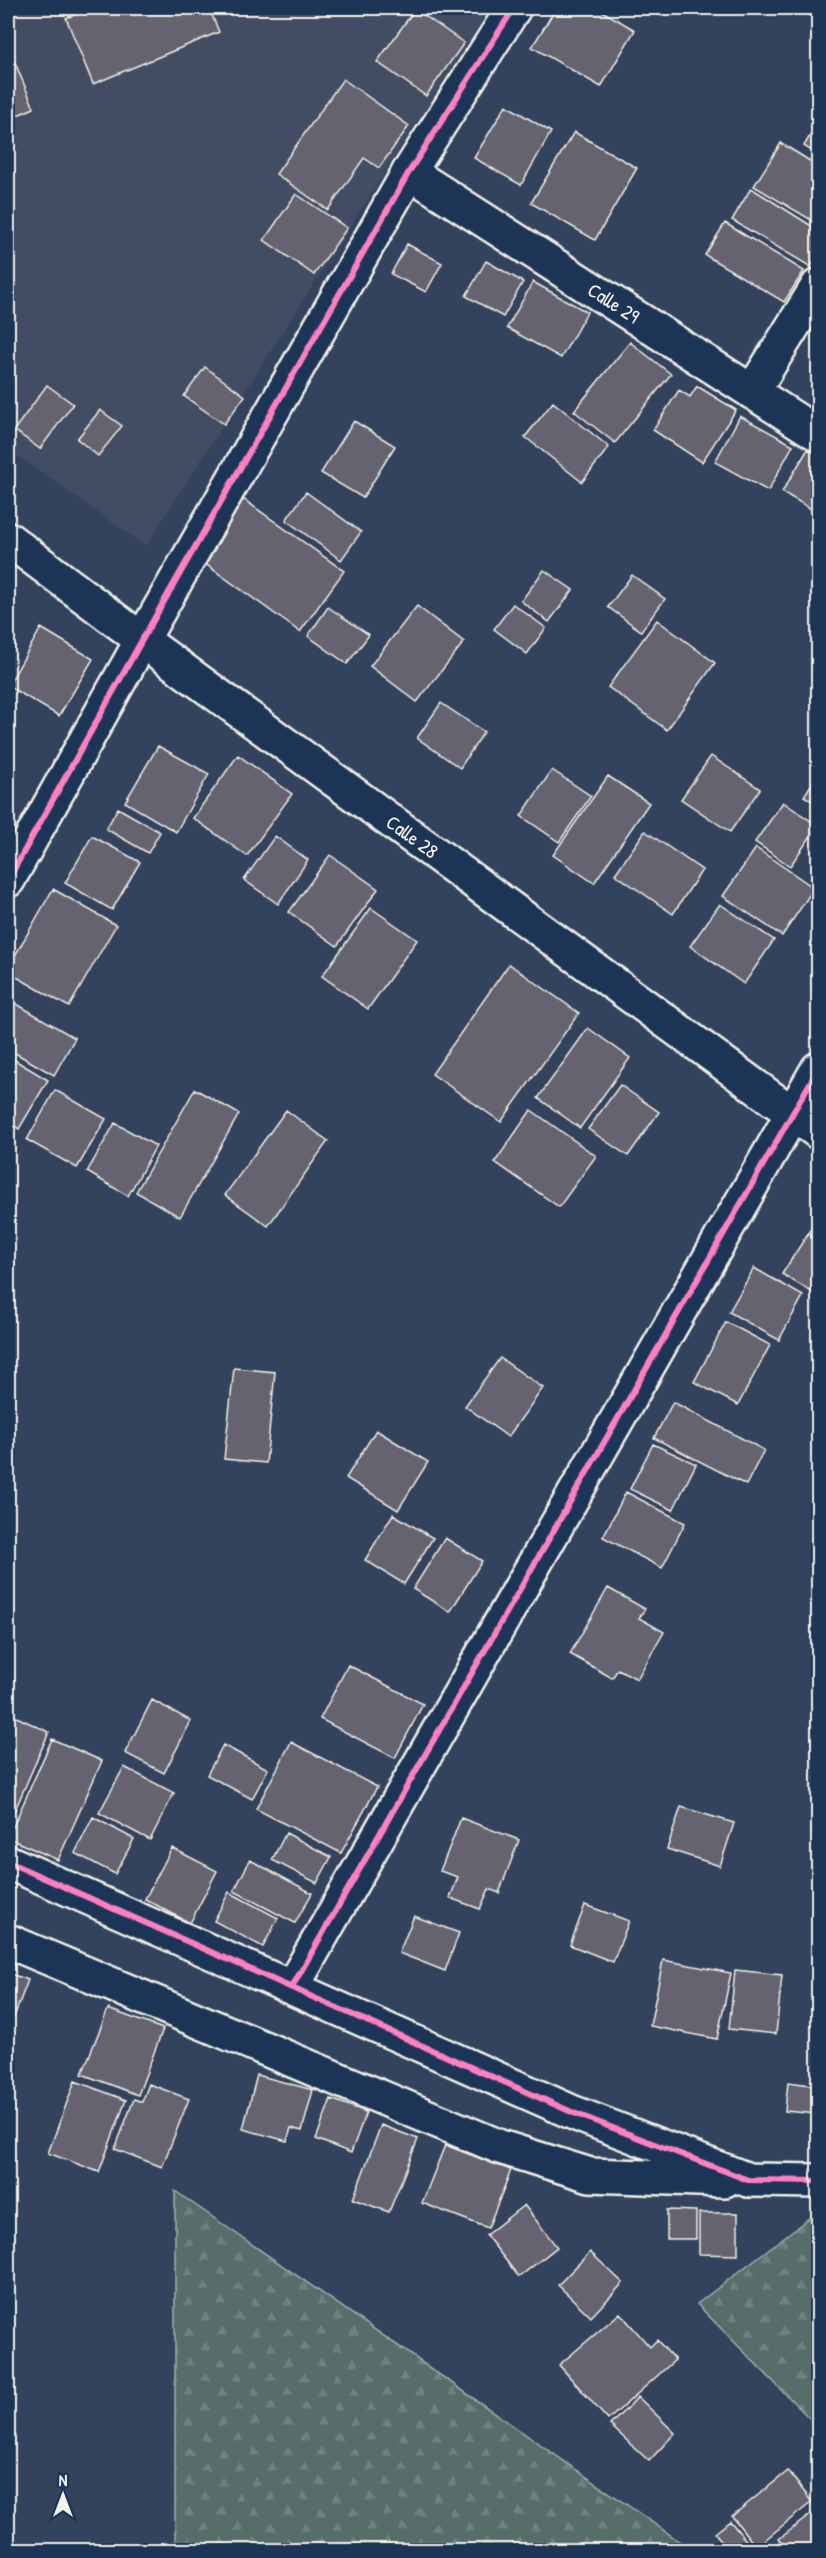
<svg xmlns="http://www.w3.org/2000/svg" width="826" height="2558" font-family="'Patrick Hand',sans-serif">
  <defs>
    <pattern id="forest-firs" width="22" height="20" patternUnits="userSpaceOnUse" patternTransform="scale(1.5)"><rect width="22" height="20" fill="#566d6a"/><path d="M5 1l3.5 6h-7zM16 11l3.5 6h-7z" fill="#6f827f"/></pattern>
  </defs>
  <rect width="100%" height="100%" fill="#33435e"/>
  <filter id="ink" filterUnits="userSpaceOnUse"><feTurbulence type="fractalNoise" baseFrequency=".0167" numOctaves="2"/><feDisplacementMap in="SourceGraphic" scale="12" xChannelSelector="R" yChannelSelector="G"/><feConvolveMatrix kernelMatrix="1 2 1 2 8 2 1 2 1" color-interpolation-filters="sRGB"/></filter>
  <g filter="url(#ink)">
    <path fill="#424d63" d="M 8,8 L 490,8 L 146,546 L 8,449 Z"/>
    <path fill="url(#forest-firs)" stroke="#a5afa9" stroke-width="1.5" d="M 175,2191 L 692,2550 L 175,2550 Z
      M 818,2211 L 818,2427 L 697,2304 Z"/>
    <path fill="#666470" stroke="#f4f1e8" stroke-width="1.5" d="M 92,8 L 209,8 L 219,32 L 93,84 L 66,18 Z
      M 556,8 L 597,8 L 635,30 L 601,87 L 532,47 Z
      M 415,9 L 464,43 L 426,96 L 377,62 Z
      M 13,58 L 34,108 L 8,119 L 8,60 Z
      M 343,79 L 409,126 L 379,168 L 364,158 L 328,210 L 276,174 Z
      M 506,105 L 551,132 L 521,185 L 474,158 Z
      M 818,122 L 818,155 L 804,146 Z
      M 574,132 L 637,168 L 595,240 L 531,203 Z
      M 781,143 L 818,166 L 818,224 L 754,186 Z
      M 751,188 L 818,230 L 818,254 L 811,267 L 732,220 Z
      M 296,194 L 347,228 L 314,275 L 264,240 Z
      M 725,223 L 804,271 L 784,302 L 705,255 Z
      M 407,244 L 442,263 L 426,292 L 391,274 Z
      M 486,261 L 523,282 L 503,317 L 466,296 Z
      M 533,282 L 587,312 L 561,358 L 507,328 Z
      M 630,342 L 671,374 L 615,443 L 574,411 Z
      M 205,367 L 245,396 L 224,424 L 184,396 Z
      M 818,373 L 818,391 L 811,386 Z
      M 47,385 L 73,404 L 40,449 L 14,430 Z
      M 697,386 L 736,410 L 702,462 L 653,430 L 679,390 L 690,397 Z
      M 553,402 L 609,447 L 582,482 L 525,437 Z
      M 100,410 L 122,426 L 98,456 L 77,439 Z
      M 740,416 L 793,445 L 768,491 L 715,462 Z
      M 354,421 L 395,446 L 363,498 L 321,473 Z
      M 808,449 L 818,455 L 818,513 L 782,492 Z
      M 306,492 L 361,532 L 341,560 L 286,520 Z
      M 243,499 L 344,571 L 300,632 L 200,560 Z
      M 544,570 L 573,590 L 549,622 L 521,601 Z
      M 632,575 L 665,599 L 641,631 L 608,607 Z
      M 513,604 L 546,628 L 527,654 L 494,629 Z
      M 8,606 L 16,611 L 8,626 Z
      M 417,606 L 464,642 L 417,702 L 370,666 Z
      M 328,607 L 369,635 L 347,664 L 308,636 Z
      M 657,620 L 715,663 L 667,730 L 608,687 Z
      M 41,628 L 93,659 L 59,716 L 8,686 Z
      M 441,703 L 484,732 L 460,768 L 417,738 Z
      M 158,746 L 209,774 L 176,832 L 125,802 Z
      M 238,755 L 292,794 L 247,856 L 193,818 Z
      M 711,756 L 760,789 L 730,832 L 681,799 Z
      M 552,770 L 591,796 L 559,842 L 521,816 Z
      M 818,774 L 818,805 L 804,796 Z
      M 608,776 L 649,803 L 594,883 L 553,855 Z
      M 783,802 L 818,826 L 790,866 L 755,842 Z
      M 118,808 L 160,832 L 148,853 L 106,829 Z
      M 645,831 L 702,870 L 673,914 L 615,874 Z
      M 92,836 L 140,862 L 112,910 L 65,883 Z
      M 275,836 L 308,860 L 278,904 L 244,880 Z
      M 756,848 L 814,888 L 782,936 L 723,896 Z
      M 330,855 L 378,889 L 337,946 L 289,912 Z
      M 53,889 L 116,925 L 69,1007 L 8,972 L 8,968 Z
      M 720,904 L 774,940 L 744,984 L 690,946 Z
      M 371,908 L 417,940 L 368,1009 L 322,976 Z
      M 509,964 L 579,1013 L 501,1122 L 432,1074 Z
      M 8,999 L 75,1038 L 54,1075 L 8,1049 Z
      M 588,1028 L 630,1058 L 580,1128 L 538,1098 Z
      M 8,1056 L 48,1080 L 19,1129 L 8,1122 Z
      M 620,1085 L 659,1112 L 628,1156 L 588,1129 Z
      M 195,1089 L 239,1114 L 180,1217 L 136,1192 Z
      M 55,1090 L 106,1119 L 77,1168 L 27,1140 Z
      M 286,1110 L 328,1141 L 268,1226 L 225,1195 Z
      M 531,1110 L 596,1156 L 559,1207 L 495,1162 Z
      M 115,1123 L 156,1146 L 128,1196 L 87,1172 Z
      M 816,1221 L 818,1222 L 818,1296 L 782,1274 Z
      M 754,1268 L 803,1296 L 779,1340 L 729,1312 Z
      M 726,1322 L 770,1345 L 738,1405 L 694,1382 Z
      M 500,1358 L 543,1388 L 508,1437 L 465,1406 Z
      M 234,1368 L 275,1372 L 266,1463 L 224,1459 Z
      M 673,1402 L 764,1450 L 746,1485 L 654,1438 Z
      M 376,1430 L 428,1462 L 398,1510 L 346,1478 Z
      M 653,1444 L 696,1464 L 673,1510 L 630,1489 Z
      M 626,1492 L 685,1523 L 662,1568 L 603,1537 Z
      M 393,1514 L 433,1538 L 404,1584 L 365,1560 Z
      M 445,1538 L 482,1561 L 450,1612 L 413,1589 Z
      M 608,1588 L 645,1609 L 639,1618 L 664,1632 L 637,1679 L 618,1669 L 612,1678 L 570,1654 Z
      M 348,1665 L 423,1704 L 395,1758 L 320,1719 Z
      M 152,1700 L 191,1721 L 164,1773 L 125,1753 Z
      M 8,1713 L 49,1732 L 8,1826 Z
      M 52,1739 L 102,1761 L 58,1860 L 8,1838 Z
      M 291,1742 L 377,1787 L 341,1853 L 256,1809 Z
      M 223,1745 L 268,1769 L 252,1799 L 207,1775 Z
      M 124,1767 L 174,1793 L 150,1840 L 99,1813 Z
      M 681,1807 L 734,1823 L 720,1866 L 667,1849 Z
      M 93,1817 L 134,1839 L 115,1874 L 75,1853 Z
      M 461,1818 L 519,1840 L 499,1893 L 489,1889 L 480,1909 L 450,1898 L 458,1877 L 440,1871 Z
      M 286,1833 L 331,1857 L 317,1883 L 272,1860 Z
      M 172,1848 L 217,1871 L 190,1923 L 145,1899 Z
      M 250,1860 L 312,1893 L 295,1923 L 234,1891 Z
      M 229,1892 L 278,1918 L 263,1947 L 214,1921 Z
      M 585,1905 L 629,1921 L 613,1962 L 570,1945 Z
      M 414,1916 L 459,1933 L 445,1971 L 399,1953 Z
      M 663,1960 L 731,1973 L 717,2039 L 650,2026 Z
      M 735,1970 L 782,1975 L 776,2034 L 729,2029 Z
      M 8,1973 L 28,1980 L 8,2033 Z
      M 108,2009 L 163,2029 L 138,2095 L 82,2074 Z
      M 257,2075 L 313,2090 L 302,2131 L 291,2128 L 287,2141 L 243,2129 Z
      M 75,2081 L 126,2100 L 99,2172 L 48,2153 Z
      M 788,2082 L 818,2086 L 818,2114 L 785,2111 Z
      M 149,2084 L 189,2099 L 162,2167 L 115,2149 L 134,2099 L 142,2102 Z
      M 331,2099 L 366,2112 L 351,2153 L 316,2139 Z
      M 381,2125 L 418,2139 L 389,2212 L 353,2199 Z
      M 445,2145 L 511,2170 L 488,2228 L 422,2203 Z
      M 524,2205 L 557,2247 L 519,2277 L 486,2235 Z
      M 667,2210 L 696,2211 L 696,2239 L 667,2239 Z
      M 699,2213 L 738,2213 L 738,2255 L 699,2254 Z
      M 590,2252 L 623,2283 L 591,2317 L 558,2285 Z
      M 813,2259 L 818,2259 L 818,2306 L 813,2306 Z
      M 620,2313 L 650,2347 L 657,2340 L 675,2360 L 608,2420 L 559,2365 Z
      M 638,2397 L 675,2433 L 649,2461 L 610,2425 Z
      M 788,2471 L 812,2502 L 756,2547 L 732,2516 Z
      M 815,2511 L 818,2515 L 818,2550 L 788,2550 L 779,2539 Z
      M 730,2521 L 754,2550 L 729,2550 L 715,2533 Z"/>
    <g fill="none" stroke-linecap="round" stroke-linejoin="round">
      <g stroke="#f4f1e8" stroke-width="38">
        <g id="minor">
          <path id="s1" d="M 409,172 L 818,434"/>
          <path d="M 752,392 L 818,286"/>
          <path id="s2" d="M 8,539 L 142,640 L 818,1132"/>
          <path d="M 8,880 L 142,640 L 409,172 L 514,8"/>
          <path d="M 8,1862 L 574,2113 L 748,2180 L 818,2181"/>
          <path d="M 8,1941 L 500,2147 L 590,2175 L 725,2180"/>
          <path d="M 292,1987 L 818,1069"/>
        </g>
      </g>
      <use href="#minor" stroke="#1d3557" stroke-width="33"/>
      <g stroke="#1d3557" stroke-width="10">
        <path id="cycleway" d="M 8,880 L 142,640 L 409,172 L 514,8
          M 8,1862 L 574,2113 L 748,2180 L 818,2181
          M 292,1987 L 818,1069"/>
      </g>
      <use href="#cycleway" stroke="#ff80c0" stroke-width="6"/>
    </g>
  </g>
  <g text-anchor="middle" stroke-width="4.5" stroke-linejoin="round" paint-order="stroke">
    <g font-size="20" fill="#f4f1e8" stroke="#1d3557">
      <text dy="7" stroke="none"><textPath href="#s1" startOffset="243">Calle 29</textPath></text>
      <text dy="7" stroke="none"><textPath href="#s2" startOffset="502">Calle 28</textPath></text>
    </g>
  </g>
  <rect width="826" height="2558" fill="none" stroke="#1d3557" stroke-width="30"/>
  <rect x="15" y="15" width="796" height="2528" fill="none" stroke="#f4f1e8" stroke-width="2" filter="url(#ink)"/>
  <g transform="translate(63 2495)" stroke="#1d3557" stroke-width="4.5" paint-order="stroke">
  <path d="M0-4.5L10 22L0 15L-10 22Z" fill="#f4f1e8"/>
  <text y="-9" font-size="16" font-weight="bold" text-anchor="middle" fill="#f4f1e8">N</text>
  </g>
</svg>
